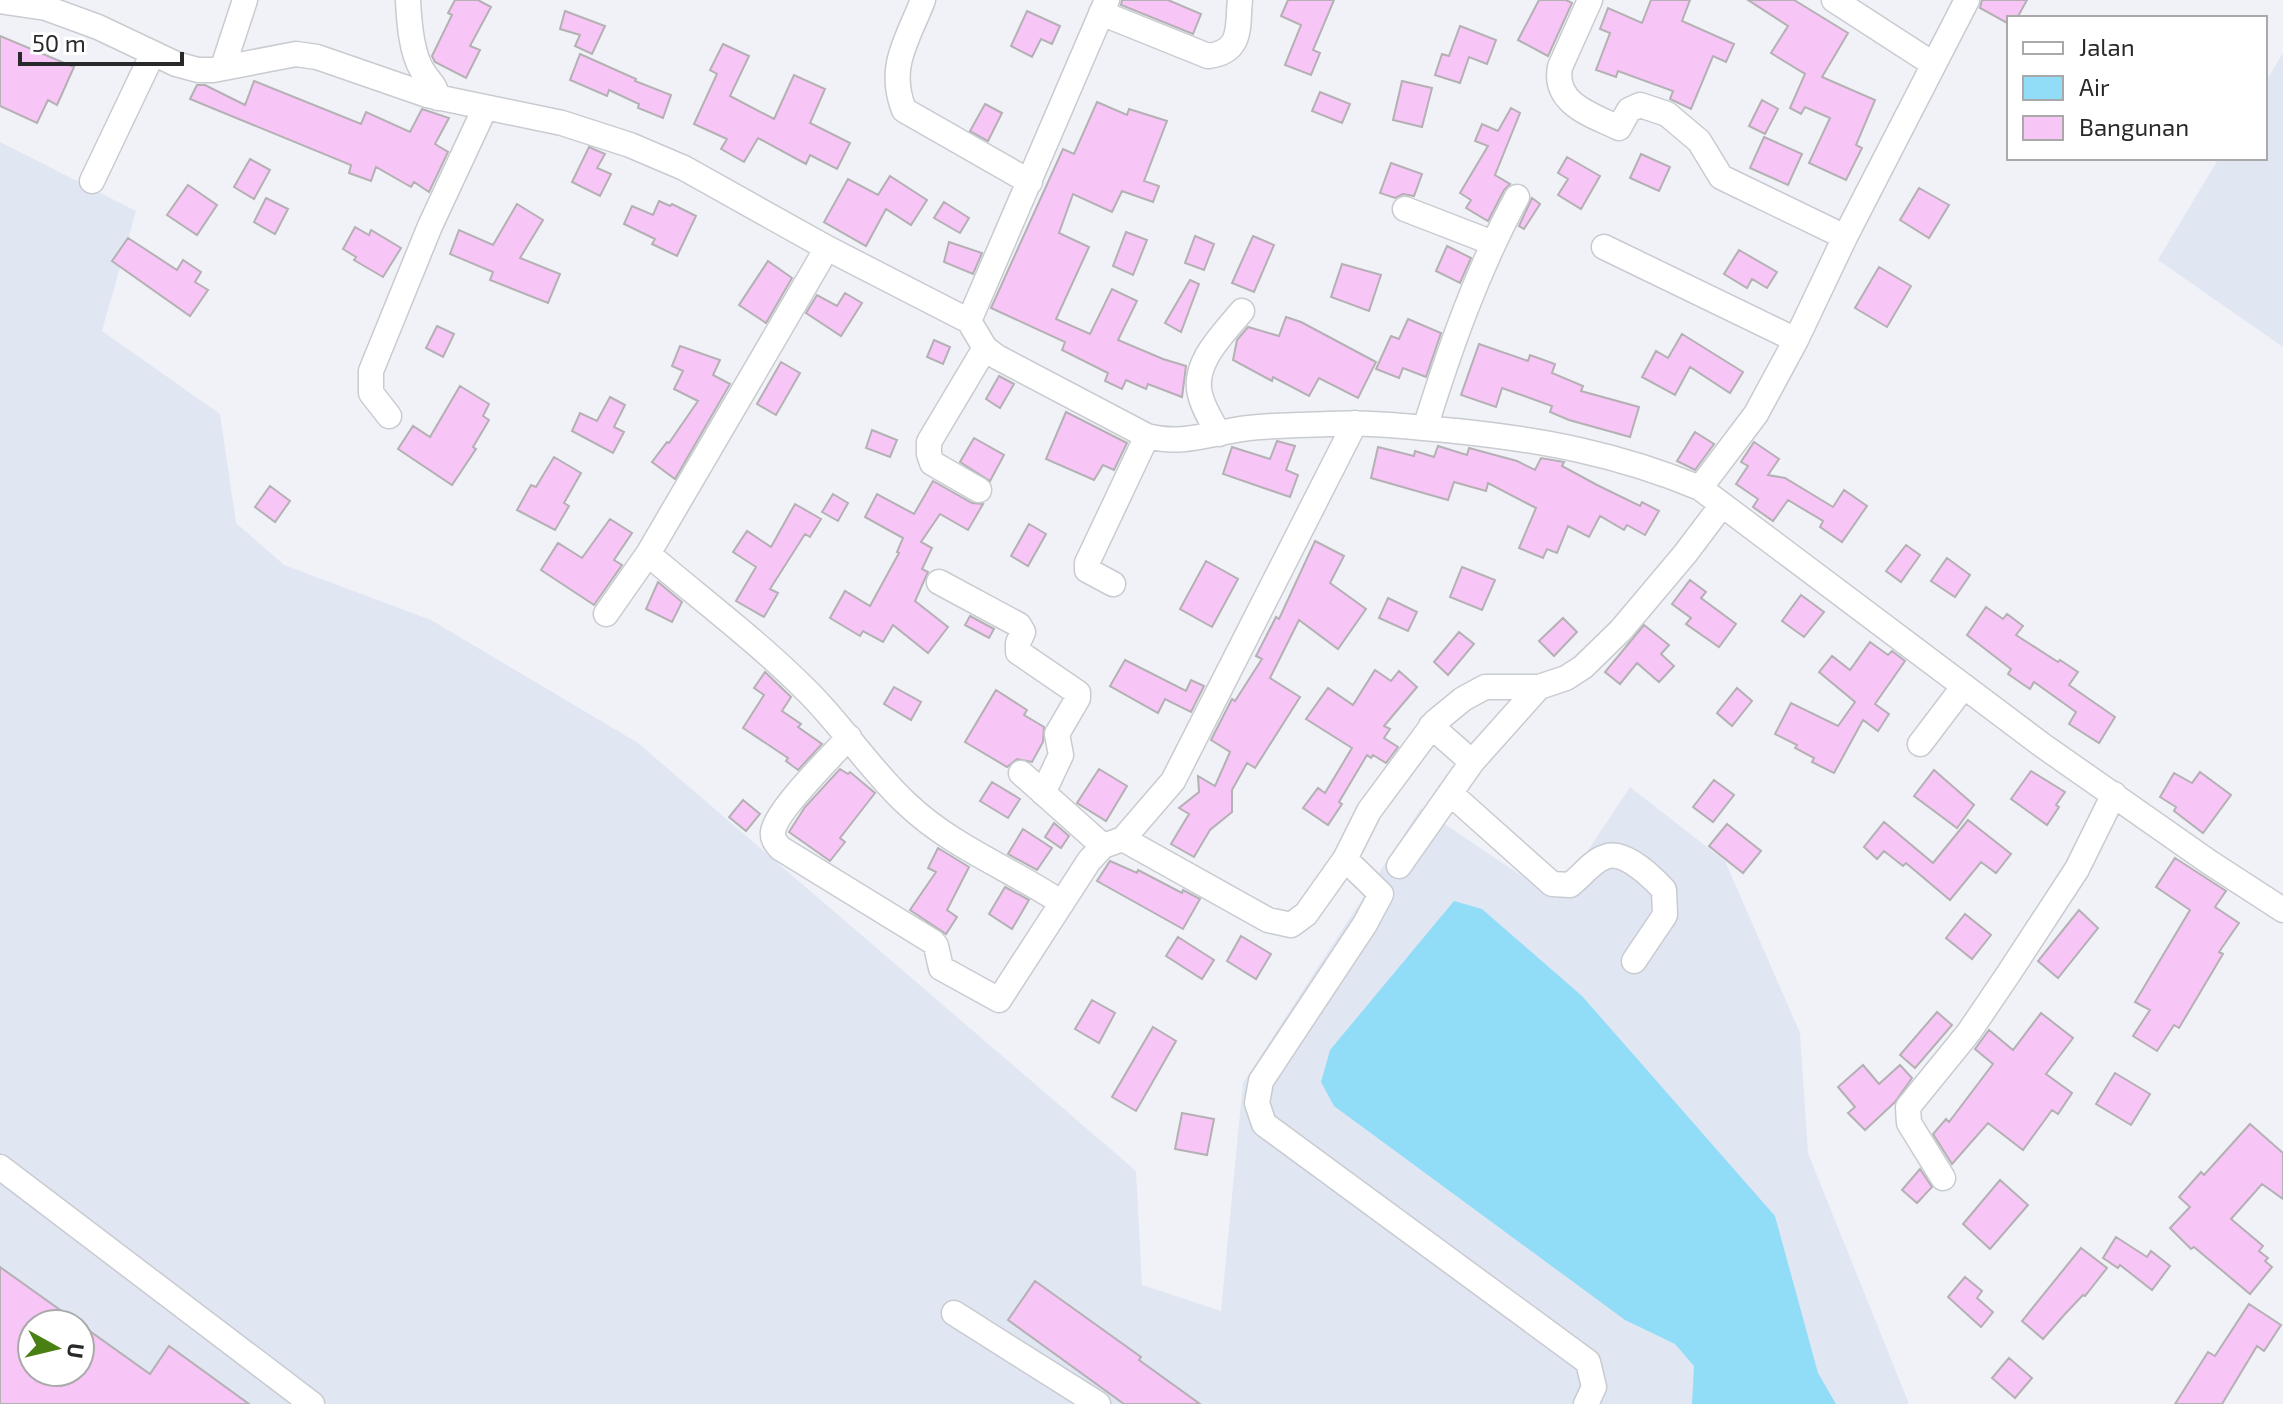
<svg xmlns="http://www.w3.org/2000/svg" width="2283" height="1404" font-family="'Exo 2',sans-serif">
  <rect width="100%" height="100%" fill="#f0f2f8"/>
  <path fill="#e1e6f3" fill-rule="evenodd" d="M 2283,53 L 2283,347 L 2158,260 L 2219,158 L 2265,158 L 2265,83 Z
    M 0,142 L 136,211 L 102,331 L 220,414 L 236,523 L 284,565 L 431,620 L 638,743 L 1136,1171 L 1142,1285 L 1221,1311 L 1243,1083 L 1421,808 L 1556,899 L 1630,787 L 1725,861 L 1800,1033 L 1808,1153 L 1909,1404 L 0,1404 ZM 32,1324 L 80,1324 L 80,1372 L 32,1372 Z"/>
  <path fill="#91ddf8" d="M 1454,901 L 1482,909 L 1582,996 L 1775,1216 L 1818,1373 L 1836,1404 L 1692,1404 L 1694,1366 L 1675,1344 L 1625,1320 L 1334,1106 L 1321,1082 L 1330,1050 Z"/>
  <path fill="#f8c6f6" stroke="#b4b0b4" stroke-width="2" fill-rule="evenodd" d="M 455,0 L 478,0 L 491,7 L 470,46 L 480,50 L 466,78 L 435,62 L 432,56 L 452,15 L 448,13 Z
    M 1122,0 L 1168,0 L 1201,14 L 1193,34 L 1121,5 Z
    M 1288,0 L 1334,0 L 1313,50 L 1320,53 L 1311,75 L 1285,65 L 1301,25 L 1281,16 Z
    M 1539,0 L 1566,0 L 1572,3 L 1548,56 L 1518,40 Z
    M 1651,0 L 1690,0 L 1682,21 L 1734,44 L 1726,62 L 1713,56 L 1691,109 L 1670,99 L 1673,91 L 1618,71 L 1616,77 L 1596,70 L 1610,33 L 1600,29 L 1608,8 L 1642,23 Z
    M 1748,0 L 1794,0 L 1848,33 L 1822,77 L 1875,100 L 1856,145 L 1862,148 L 1846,180 L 1809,163 L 1830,118 L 1805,107 L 1801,114 L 1790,108 L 1805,74 L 1771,53 L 1788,26 Z
    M 1982,0 L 2027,0 L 2017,18 L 2009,18 L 2009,24 L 1980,8 Z
    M 565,11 L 605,26 L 592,54 L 575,46 L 580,35 L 560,29 Z
    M 1027,11 L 1060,26 L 1052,44 L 1041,39 L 1032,57 L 1011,46 Z
    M 1460,26 L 1496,40 L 1487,64 L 1469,57 L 1460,83 L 1435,75 L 1442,54 L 1449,56 Z
    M 0,36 L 74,67 L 57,105 L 48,100 L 37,123 L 0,106 Z
    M 723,44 L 749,56 L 730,96 L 774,119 L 794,75 L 825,89 L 810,123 L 850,143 L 837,169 L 810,155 L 806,164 L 758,138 L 744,162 L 721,149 L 727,139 L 694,124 L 717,74 L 710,70 Z
    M 580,54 L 636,79 L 635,81 L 671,95 L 663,118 L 638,108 L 639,104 L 609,90 L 607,96 L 570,80 Z
    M 254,81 L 361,124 L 366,112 L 410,132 L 422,109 L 449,118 L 435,144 L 448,152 L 429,192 L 414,182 L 411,187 L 376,167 L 371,181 L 349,173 L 351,165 L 190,99 L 197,85 L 205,85 L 245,105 Z
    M 1402,81 L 1432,88 L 1422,127 L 1393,120 Z
    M 1320,92 L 1350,104 L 1342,123 L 1312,111 Z
    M 1762,100 L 1778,109 L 1765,134 L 1749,126 Z
    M 1097,102 L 1127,115 L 1129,109 L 1167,121 L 1144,181 L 1159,186 L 1153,202 L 1122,191 L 1112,212 L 1073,194 L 1059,233 L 1089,247 L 1056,319 L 1090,334 L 1112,289 L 1137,301 L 1118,340 L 1163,359 L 1186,366 L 1182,397 L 1148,384 L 1146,389 L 1126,380 L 1122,389 L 1105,381 L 1108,373 L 1062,350 L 1065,342 L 991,308 L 1063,149 L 1074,154 Z
    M 985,104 L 1002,113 L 988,141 L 970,131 Z
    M 1511,108 L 1520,113 L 1495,175 L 1510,184 L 1504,190 L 1488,221 L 1466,208 L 1471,200 L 1460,193 L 1488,146 L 1475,141 L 1482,124 L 1498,131 Z
    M 1764,137 L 1802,154 L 1788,185 L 1750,168 Z
    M 589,147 L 605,154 L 597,168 L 611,174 L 600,196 L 572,182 Z
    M 1641,154 L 1670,167 L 1659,191 L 1630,178 Z
    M 1567,157 L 1600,176 L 1581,209 L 1558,195 L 1568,179 L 1558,173 Z
    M 250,159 L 270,170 L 254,199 L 234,187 Z
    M 1391,163 L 1422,174 L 1414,196 L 1403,194 L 1395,198 L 1380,193 Z
    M 890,176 L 927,200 L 911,225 L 886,209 L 866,246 L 824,222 L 848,179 L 878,195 Z
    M 188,185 L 217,205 L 197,235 L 167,215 Z
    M 1919,188 L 1949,205 L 1929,238 L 1900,220 Z
    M 266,198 L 288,209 L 275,234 L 254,222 Z
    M 1532,198 L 1540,204 L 1524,229 L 1519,226 Z
    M 659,201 L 670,206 L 672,204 L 696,216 L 677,256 L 652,244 L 655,239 L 624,224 L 632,206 L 653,215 Z
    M 944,202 L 969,218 L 960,233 L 934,218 Z
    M 517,204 L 543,220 L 520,258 L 560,274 L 548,303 L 490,280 L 493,272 L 450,254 L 459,230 L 493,245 Z
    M 355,227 L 369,235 L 371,230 L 401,248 L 383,277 L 354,260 L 356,257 L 343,249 Z
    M 1126,232 L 1147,240 L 1133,275 L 1113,266 Z
    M 1195,236 L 1214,244 L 1204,270 L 1185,263 Z
    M 1253,236 L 1274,245 L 1254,292 L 1232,283 Z
    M 128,238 L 177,270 L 183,260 L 201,272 L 195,282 L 208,290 L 190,316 L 112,261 Z
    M 949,242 L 982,253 L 973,274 L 944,262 Z
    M 1447,246 L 1471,258 L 1460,283 L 1436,271 Z
    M 1739,250 L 1777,272 L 1767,288 L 1752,279 L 1747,288 L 1724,274 Z
    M 768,261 L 792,278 L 766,323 L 739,305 Z
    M 1342,264 L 1381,275 L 1369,311 L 1331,297 Z
    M 1879,267 L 1911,286 L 1887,327 L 1855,308 Z
    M 1190,280 L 1199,284 L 1181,332 L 1165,323 Z
    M 845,293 L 862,303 L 841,336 L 806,313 L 817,295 L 837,306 Z
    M 1286,317 L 1301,322 L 1376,362 L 1358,398 L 1319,378 L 1309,396 L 1273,377 L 1272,381 L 1233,360 L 1237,340 L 1248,327 L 1279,336 Z
    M 1408,319 L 1441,333 L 1426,377 L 1403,368 L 1399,378 L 1376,369 L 1391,336 L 1399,339 Z
    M 437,326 L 454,334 L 443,357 L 426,348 Z
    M 1682,334 L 1743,372 L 1730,393 L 1690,367 L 1675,395 L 1642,377 L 1656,351 L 1668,358 Z
    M 934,340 L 950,347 L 943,364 L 927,357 Z
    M 1479,344 L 1528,361 L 1530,355 L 1555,364 L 1552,373 L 1583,386 L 1581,391 L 1639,407 L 1630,437 L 1569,420 L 1550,412 L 1552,406 L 1502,388 L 1496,407 L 1461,395 Z
    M 680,346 L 720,360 L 713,375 L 730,384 L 675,479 L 652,462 L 667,442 L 669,443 L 698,401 L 674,389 L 683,371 L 672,366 Z
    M 781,362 L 800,373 L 776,415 L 757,404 Z
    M 999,376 L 1014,384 L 1000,408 L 986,399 Z
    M 460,386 L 489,404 L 483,416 L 489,420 L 473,447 L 476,449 L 452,485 L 398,449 L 413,426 L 430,437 Z
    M 610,397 L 625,405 L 614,427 L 624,432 L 613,453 L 572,431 L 580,413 L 597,421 Z
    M 1066,412 L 1127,443 L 1114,470 L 1103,465 L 1094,480 L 1046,459 Z
    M 872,430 L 897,440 L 890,457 L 866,448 Z
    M 1695,432 L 1714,444 L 1695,470 L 1677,461 Z
    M 974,438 L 1004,455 L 990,481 L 960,462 Z
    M 1277,441 L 1295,446 L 1286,470 L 1298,475 L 1290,497 L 1223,474 L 1232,447 L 1270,459 Z
    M 1754,442 L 1779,459 L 1768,475 L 1785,478 L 1833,507 L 1844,490 L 1867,506 L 1842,542 L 1820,527 L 1823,521 L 1788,500 L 1773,521 L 1753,507 L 1758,499 L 1736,484 L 1748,466 L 1741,462 Z
    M 1438,446 L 1467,455 L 1469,448 L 1517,461 L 1535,470 L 1541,458 L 1564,462 L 1562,466 L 1597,485 L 1640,506 L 1642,502 L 1659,511 L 1645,535 L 1627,525 L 1624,530 L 1600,516 L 1589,537 L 1568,526 L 1557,553 L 1547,549 L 1543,558 L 1519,548 L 1536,508 L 1488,483 L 1486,491 L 1454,482 L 1448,500 L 1371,478 L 1378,447 L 1414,456 L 1415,451 L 1434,457 Z
    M 554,457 L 581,473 L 564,503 L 569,506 L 555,530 L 517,510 L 531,485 L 536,487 Z
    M 933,481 L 972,503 L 983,504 L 968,530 L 940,514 L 921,542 L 932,548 L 922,569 L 928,572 L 915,601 L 948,627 L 928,653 L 893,625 L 883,642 L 863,631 L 860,636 L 830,618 L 845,591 L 870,606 L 899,553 L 897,552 L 903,538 L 865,517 L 877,494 L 914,514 Z
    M 270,486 L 290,501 L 275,522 L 255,507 Z
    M 833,494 L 848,503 L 838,521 L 822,512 Z
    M 795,504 L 821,519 L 810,537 L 805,534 L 770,589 L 778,593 L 764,617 L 736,601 L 756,567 L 733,552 L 747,531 L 771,547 Z
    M 610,519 L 632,533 L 614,560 L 622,565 L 594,605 L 541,570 L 558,543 L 582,558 Z
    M 1029,524 L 1046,534 L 1028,566 L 1011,556 Z
    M 1315,541 L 1344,556 L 1330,583 L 1366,609 L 1338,649 L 1299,620 L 1270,678 L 1300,697 L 1255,768 L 1247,763 L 1232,790 L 1232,812 L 1210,830 L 1194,857 L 1171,844 L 1189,814 L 1179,808 L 1199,792 L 1198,776 L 1215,786 L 1230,752 L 1211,740 L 1232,699 L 1235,701 L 1262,659 L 1256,656 L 1276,617 L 1279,619 Z
    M 1906,545 L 1920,555 L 1901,582 L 1886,571 Z
    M 1947,558 L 1970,575 L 1955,597 L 1931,581 Z
    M 1206,561 L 1238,579 L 1212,627 L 1180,609 Z
    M 1462,567 L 1495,580 L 1482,610 L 1450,597 Z
    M 1690,580 L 1706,592 L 1701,598 L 1736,624 L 1719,647 L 1686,624 L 1691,618 L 1672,604 Z
    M 658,582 L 682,602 L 672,622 L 646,609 Z
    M 1801,595 L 1824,612 L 1804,637 L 1782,621 Z
    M 1388,598 L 1417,612 L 1408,631 L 1379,618 Z
    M 1986,607 L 2003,619 L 2007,614 L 2023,626 L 2016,635 L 2058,662 L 2060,660 L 2078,672 L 2069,685 L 2115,717 L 2099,743 L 2069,724 L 2076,712 L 2034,682 L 2030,689 L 2008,674 L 2011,669 L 1967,635 Z
    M 970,616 L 994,629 L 989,638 L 965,625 Z
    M 1563,618 L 1577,632 L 1554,656 L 1539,641 Z
    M 1644,625 L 1669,645 L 1661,654 L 1674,666 L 1659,682 L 1637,663 L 1620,684 L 1605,672 Z
    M 1459,632 L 1474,644 L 1448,675 L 1434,662 Z
    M 1870,642 L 1888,655 L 1892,651 L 1905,661 L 1875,704 L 1889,714 L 1878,731 L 1863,720 L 1834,773 L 1812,762 L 1814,758 L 1795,748 L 1797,745 L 1775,734 L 1791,703 L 1838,726 L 1855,702 L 1819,672 L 1832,656 L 1850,670 Z
    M 1125,660 L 1186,691 L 1191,680 L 1204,686 L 1191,712 L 1165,699 L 1158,713 L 1110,686 Z
    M 1375,670 L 1391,681 L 1399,671 L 1417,687 L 1384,726 L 1390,729 L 1384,738 L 1398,747 L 1386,763 L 1373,755 L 1371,758 L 1367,755 L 1339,802 L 1342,804 L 1328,825 L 1303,808 L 1318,788 L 1325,793 L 1352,748 L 1306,719 L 1328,688 L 1353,705 Z
    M 765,672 L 791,697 L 782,711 L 801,724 L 798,727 L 822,744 L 798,770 L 786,761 L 788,758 L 743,728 L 764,695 L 754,688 Z
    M 894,687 L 921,702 L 911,720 L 884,704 Z
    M 1737,688 L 1752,701 L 1732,726 L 1717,713 Z
    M 996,690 L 1027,710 L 1024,715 L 1044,727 L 1043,742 L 1032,762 L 1017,759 L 1007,767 L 965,742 Z
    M 840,769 L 848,774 L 850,772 L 875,793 L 840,838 L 845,842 L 830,861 L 789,832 L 805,807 Z
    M 1099,769 L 1127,786 L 1106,821 L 1077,803 Z
    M 1934,770 L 1974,805 L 1957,828 L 1914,796 Z
    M 2031,771 L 2065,792 L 2056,805 L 2059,807 L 2047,825 L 2011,799 Z
    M 2200,772 L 2231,795 L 2203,833 L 2174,811 L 2176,807 L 2160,797 L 2174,773 L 2192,783 Z
    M 1714,780 L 1734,795 L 1713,822 L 1693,807 Z
    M 992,782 L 1020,799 L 1008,818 L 980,801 Z
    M 743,800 L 760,814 L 746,831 L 729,817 Z
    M 1968,820 L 2011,854 L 1996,873 L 1981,862 L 1950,900 L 1906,863 L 1903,866 L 1884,851 L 1877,859 L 1864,847 L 1884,822 L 1933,863 Z
    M 1054,823 L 1069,836 L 1061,848 L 1045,837 Z
    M 1727,824 L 1761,851 L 1743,873 L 1709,846 Z
    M 1023,829 L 1052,848 L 1037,870 L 1008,854 Z
    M 938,848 L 969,867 L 947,910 L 957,917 L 946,934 L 910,910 L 936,872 L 928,868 Z
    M 2175,858 L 2226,891 L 2215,907 L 2239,923 L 2219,952 L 2223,954 L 2179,1028 L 2174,1025 L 2157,1051 L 2133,1036 L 2150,1010 L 2135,1002 L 2190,910 L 2156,887 Z
    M 1110,861 L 1137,873 L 1138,870 L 1182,893 L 1183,890 L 1200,899 L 1183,929 L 1097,881 Z
    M 1005,887 L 1029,900 L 1012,929 L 989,914 Z
    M 2079,910 L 2098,928 L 2058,978 L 2038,961 Z
    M 1965,914 L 1991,935 L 1972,959 L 1946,938 Z
    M 1241,936 L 1271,954 L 1256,979 L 1227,961 Z
    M 1178,937 L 1214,960 L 1202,979 L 1166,956 Z
    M 1092,1000 L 1115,1013 L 1099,1043 L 1075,1029 Z
    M 1937,1012 L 1952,1025 L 1915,1068 L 1900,1055 Z
    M 2041,1013 L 2073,1038 L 2046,1074 L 2072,1093 L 2058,1114 L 2052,1110 L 2023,1150 L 1988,1123 L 1952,1164 L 1933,1134 L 1946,1119 L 1949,1122 L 1993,1064 L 1975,1049 L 1989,1030 L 2013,1050 Z
    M 1153,1027 L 1176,1041 L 1136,1111 L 1112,1097 Z
    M 1863,1065 L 1879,1084 L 1900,1065 L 1912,1078 L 1895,1102 L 1865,1130 L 1848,1113 L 1855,1107 L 1838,1087 Z
    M 2115,1073 L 2150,1094 L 2131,1125 L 2096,1104 Z
    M 1182,1113 L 1214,1119 L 1207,1155 L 1175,1149 Z
    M 2250,1124 L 2283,1153 L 2283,1199 L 2262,1184 L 2231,1219 L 2263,1246 L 2259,1251 L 2268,1258 L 2265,1261 L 2272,1267 L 2250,1294 L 2194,1247 L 2191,1249 L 2170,1228 L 2190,1207 L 2179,1197 L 2201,1172 L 2204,1175 Z
    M 1920,1169 L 1932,1187 L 1917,1203 L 1902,1190 Z
    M 2000,1180 L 2028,1205 L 1990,1249 L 1963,1224 Z
    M 2116,1237 L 2147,1257 L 2151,1251 L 2170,1266 L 2152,1290 L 2120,1265 L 2118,1268 L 2103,1258 Z
    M 2081,1248 L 2107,1268 L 2085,1296 L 2083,1295 L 2065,1314 L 2043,1339 L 2022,1321 Z
    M 0,1267 L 150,1374 L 169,1346 L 249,1404 L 0,1404 ZM 32,1324 L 80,1324 L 80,1372 L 32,1372 Z
    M 1965,1277 L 1982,1291 L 1977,1298 L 1993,1312 L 1981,1327 L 1948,1297 Z
    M 1035,1281 L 1141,1357 L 1139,1360 L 1200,1404 L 1124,1404 L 1008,1320 Z
    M 2249,1304 L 2281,1325 L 2264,1351 L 2257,1346 L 2222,1404 L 2175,1404 L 2208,1352 L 2215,1356 Z
    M 2009,1358 L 2032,1378 L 2015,1398 L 1992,1378 Z"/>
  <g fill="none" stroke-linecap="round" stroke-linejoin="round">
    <g stroke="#c8cbd0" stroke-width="27">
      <path id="minor" d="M 408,0 C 409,21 411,52 422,70 C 428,81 436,85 438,98
        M 923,0 C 907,41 887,67 904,110 L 1030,182
        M 1590,0 L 1560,67 C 1553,104 1592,115 1619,128 L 1629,110 L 1640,105 L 1667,114 L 1699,141 L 1721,177 L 1845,237
        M 1834,0 L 1933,64
        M 0,1 L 46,8 L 98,27 L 176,64 L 198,70 L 213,70 L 296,54 L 317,57 L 427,95 L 562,123 L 630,145 L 684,168 L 827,248 L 969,321 L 985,348 L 997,357 L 1147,436 C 1183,446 1213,432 1249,428 C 1275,425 1302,425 1328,424 C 1371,422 1414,427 1456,431 C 1543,440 1618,454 1700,488 L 2042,745 L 2209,862 L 2283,910
        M 1101,13 L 1208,56 C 1244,52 1237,24 1240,0
        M 223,67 L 245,0
        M 92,181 L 153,53
        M 1405,209 L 1493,243
        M 1604,247 L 1796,340
        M 827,248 L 648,554 C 701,599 757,641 806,690 C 842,725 870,770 907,804 C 952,847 1011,869 1062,903
        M 969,321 L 1107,0
        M 389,416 L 371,393 L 371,371 L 430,226 L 485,108
        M 1425,428 C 1450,348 1477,271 1517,197
        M 1219,434 C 1212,422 1203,408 1200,394 C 1192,363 1224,333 1242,311
        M 1700,488 L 1756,414 L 1796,340 L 1845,237 L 1967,0
        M 979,490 L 932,463 L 929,454 L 929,442 L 985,348
        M 939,582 L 1019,625 L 1023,632 L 1018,643 L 1018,652 L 1078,693 L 1078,698 L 1057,734 L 1061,755 L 1043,793
        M 1113,584 L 1087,570 L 1087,563 L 1147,436
        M 606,614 L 648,554
        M 1431,726 L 1472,762
        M 849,737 C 833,755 775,811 773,832 C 772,839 776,843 780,848 L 933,942 L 936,946 L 941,968 L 999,1000 L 1089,861 L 1103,846 L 1123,839 L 1173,781 L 1355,423
        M 1920,744 L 1964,686
        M 1021,773 L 1103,846
        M 1450,793 L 1552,884 L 1570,885 C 1581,877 1592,861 1605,857 C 1624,849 1652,877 1664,890 L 1665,915 L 1634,961
        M 1123,839 L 1268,920 L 1291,925 L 1306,914 L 1345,859 L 1369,811 L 1435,722 L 1463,699 L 1485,687 L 1539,687 L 1566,678 L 1583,667 L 1621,630 L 1685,554 L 1722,505
        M 1345,859 L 1381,894 L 1365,924 L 1261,1081 L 1257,1103 L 1264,1124 L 1588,1362 L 1594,1387 L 1586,1404
        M 1399,866 L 1472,762 L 1539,687
        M 0,1167 L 312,1404
        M 1943,1178 L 1909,1123 L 1908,1107 L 1969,1032 L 2009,973 L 2077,869 L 2114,794
        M 954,1313 L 1098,1404"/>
    </g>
    <use href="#minor" stroke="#fff" stroke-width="24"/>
  </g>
  <rect x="2007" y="16" width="260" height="144" fill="#ffffff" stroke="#a9a9aa" stroke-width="2"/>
  <rect x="2023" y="42" width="40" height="12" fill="#ffffff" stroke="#a9a9aa" stroke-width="2"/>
  <text x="2079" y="56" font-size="24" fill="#28292b">Jalan</text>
  <rect x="2023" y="76" width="40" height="24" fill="#91ddf8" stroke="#a9a9aa" stroke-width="2"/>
  <text x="2079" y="96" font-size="24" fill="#28292b">Air</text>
  <rect x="2023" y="116" width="40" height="24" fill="#f8c6f6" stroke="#a9a9aa" stroke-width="2"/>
  <text x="2079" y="136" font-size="24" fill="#28292b">Bangunan</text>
  <g transform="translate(56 1348) rotate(98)"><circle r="38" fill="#ffffff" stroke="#a9a9aa" stroke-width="2"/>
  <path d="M0-6L14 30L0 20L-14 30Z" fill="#4a7f13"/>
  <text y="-12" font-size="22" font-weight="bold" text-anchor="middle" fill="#28292b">U</text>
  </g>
  <path d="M20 52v12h162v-12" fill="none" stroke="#28292b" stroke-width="4"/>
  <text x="32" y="52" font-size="24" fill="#28292b" stroke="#ffffff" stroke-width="6" paint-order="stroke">50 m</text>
</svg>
